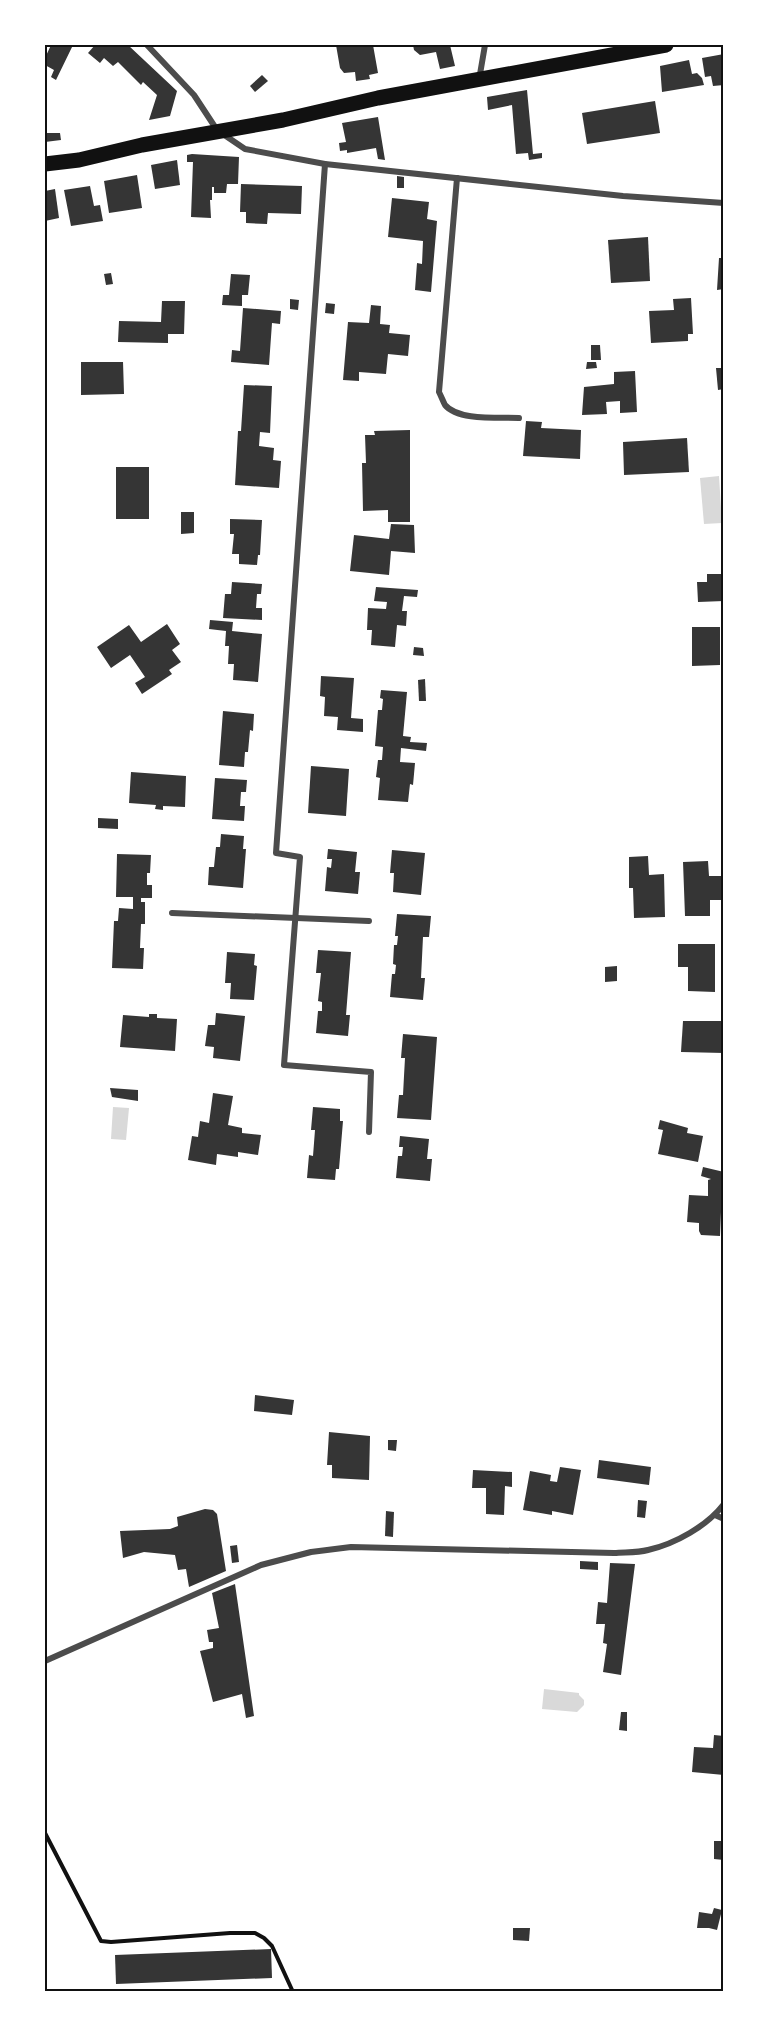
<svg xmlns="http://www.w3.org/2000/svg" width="769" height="2037" viewBox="0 0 769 2037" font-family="Karla,sans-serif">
	<rect width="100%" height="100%" fill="#fff"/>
	<!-- water -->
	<g fill="#d9d9d9">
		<polygon points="719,476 722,523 704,524 700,478"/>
		<polygon points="113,1107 129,1108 126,1140 111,1139"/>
		<polygon points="544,1689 579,1693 579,1695 584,1700 584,1705 577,1712 542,1709"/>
	</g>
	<!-- building -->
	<g fill="#353535">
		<polygon points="51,45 73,45 56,80 51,77 54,70 45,65 45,58"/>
		<polygon points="95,45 128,45 177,91 170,116 149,120 157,95 143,82 141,85 118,62 113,66 104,58 100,63 88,53"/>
		<polygon points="336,45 373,45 378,73 369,75 370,79 356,81 355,72 344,73 340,68"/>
		<polygon points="413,45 450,45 455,66 440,69 436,52 420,55 414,50"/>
		<polygon points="724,54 724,85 713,86 711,76 705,77 702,58"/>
		<polygon points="689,60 692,74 697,73 702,78 704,85 662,92 660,66"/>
		<polygon points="262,75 268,81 255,92 250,86"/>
		<polygon points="527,90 533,154 542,153 542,158 529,160 528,153 516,154 512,105 488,110 487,97"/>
		<polygon points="655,101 660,133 587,144 582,113"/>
		<polygon points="378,117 385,160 378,159 376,148 347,153 347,150 340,151 339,143 346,142 342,123"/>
		<polygon points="45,133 60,133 61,140 45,142"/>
		<polygon points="192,154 239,157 238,184 227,184 226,193 214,193 214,187 212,187 212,200 210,200 211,218 191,217 193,162 187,162 187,155"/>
		<polygon points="177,160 180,185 155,189 151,165"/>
		<polygon points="137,175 142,208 109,213 104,181"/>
		<polygon points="397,176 404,177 404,188 397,188"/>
		<polygon points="241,184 302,186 301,214 268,213 267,224 246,223 246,212 240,212"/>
		<polygon points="90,186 94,206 100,205 103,221 71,226 64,190"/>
		<polygon points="55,189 59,218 45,221 45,191"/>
		<polygon points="392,198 429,202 427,219 437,221 431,292 415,290 417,263 422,264 423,241 388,237"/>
		<polygon points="648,237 650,281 611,283 608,240"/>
		<polygon points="719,258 724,258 724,289 717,290"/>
		<polygon points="111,273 113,284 106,285 104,274"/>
		<polygon points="231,274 250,275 248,295 242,295 242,306 222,305 223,295 229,295"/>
		<polygon points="691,298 693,334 688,334 688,341 651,343 649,311 674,310 673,299"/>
		<polygon points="290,299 299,300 298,310 290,309"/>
		<polygon points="162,301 185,301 184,334 168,334 168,343 118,342 119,321 161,322"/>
		<polygon points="326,303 335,304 334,314 325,313"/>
		<polygon points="371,305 381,306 380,324 390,325 389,333 410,335 408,356 388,354 386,374 359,372 359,381 343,380 348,322 369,323"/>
		<polygon points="243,308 281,311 280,324 272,323 269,365 231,362 232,350 240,351"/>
		<polygon points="591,345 600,345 601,360 591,360"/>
		<polygon points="81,362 123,362 124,394 81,395"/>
		<polygon points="587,362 596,362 597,368 586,369"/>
		<polygon points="716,368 724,368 724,389 718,390"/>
		<polygon points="635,371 637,412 620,413 620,401 606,402 607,414 582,415 584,387 614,384 614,372"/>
		<polygon points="244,385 272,386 270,433 260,432 259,446 274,448 273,460 281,461 279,488 235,485 238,431 241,431"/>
		<polygon points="526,421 542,422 541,428 581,430 580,459 523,456"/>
		<polygon points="410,430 410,522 388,522 388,510 363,511 362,463 366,463 365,435 375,435 374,431"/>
		<polygon points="687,438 689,472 624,475 623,442"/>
		<rect x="116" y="467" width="33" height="52"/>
		<polygon points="181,512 194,512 194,533 181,534"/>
		<polygon points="230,519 262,520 260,555 258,555 257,565 239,564 239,554 232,554 234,534 230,534"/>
		<polygon points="391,524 414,525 415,553 391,551 389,575 350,571 354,535 389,539"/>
		<polygon points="707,574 724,574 724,601 698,602 697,582 707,582"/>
		<polygon points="232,582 262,584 261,594 257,594 256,608 262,608 262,620 223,618 225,594 231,594"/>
		<polygon points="376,587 418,590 417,597 404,596 402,611 407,611 406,626 397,625 395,647 371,645 372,630 367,630 368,608 386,609 387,602 374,601"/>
		<polygon points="210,620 233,622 232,631 262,634 258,682 233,680 234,664 228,664 229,646 225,646 226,631 209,629"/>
		<polygon points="167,624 180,644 172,650 181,662 169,670 172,674 142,694 135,683 145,677 130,655 111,668 97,647 129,625 141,642"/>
		<polygon points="692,627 720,627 720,665 692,666"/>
		<polygon points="414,647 423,648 424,656 413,655"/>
		<polygon points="321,676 354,678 351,718 363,719 363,732 337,730 338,717 324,716 325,697 320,696"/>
		<polygon points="425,679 426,701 419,701 418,680"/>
		<polygon points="381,690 407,692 403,736 411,737 410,742 427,743 426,751 401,748 400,762 415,763 413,785 410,784 408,802 378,800 380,778 376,777 378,760 382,760 383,747 375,746 378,710 382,710 383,699 380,698"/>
		<polygon points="223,711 254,714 253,731 250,730 248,752 245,752 244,767 219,765"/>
		<polygon points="311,766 349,769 346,816 308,813"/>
		<polygon points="131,772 186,776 185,807 163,806 163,810 155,809 156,805 129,803"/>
		<polygon points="215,778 247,780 246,792 241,792 240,806 245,806 244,821 212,819"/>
		<polygon points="98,818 118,819 118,829 98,828"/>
		<polygon points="221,834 244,836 243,849 246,849 243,888 208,885 209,867 214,867 216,847 220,847"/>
		<polygon points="328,849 357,852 355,872 360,872 358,894 325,891 327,867 331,868 332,859 327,859"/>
		<polygon points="392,850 425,853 421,895 393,892 394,873 390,873"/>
		<polygon points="117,854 151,855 150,873 147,873 147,885 152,885 152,898 141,898 141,902 145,902 145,924 141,924 140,948 144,948 143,969 112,968 114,921 118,921 119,908 133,909 133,897 116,897"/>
		<polygon points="648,856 649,875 664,874 665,917 634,918 633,888 629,888 629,857"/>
		<polygon points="708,861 709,876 721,876 722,900 710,900 710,916 685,916 683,862"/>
		<polygon points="397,914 431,916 429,937 423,937 421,978 425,978 423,1000 390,997 392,974 395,974 396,965 393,964 394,945 397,945 398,936 395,936"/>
		<polygon points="678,944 715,944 715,992 688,991 688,967 678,967"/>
		<polygon points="318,950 351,952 346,1015 350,1015 348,1036 316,1033 318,1011 322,1011 322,1002 318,1001 321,973 316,973"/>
		<polygon points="227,952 255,954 254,965 257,966 254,1000 230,999 231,983 225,983"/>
		<polygon points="617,966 617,981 605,982 605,967"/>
		<polygon points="216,1013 245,1016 240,1061 213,1058 214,1047 205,1046 208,1025 215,1025"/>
		<polygon points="149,1014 157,1014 157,1018 177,1019 175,1051 120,1047 123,1015 149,1017"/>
		<polygon points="683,1021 724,1021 724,1053 681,1052"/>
		<polygon points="403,1034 437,1037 431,1120 397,1118 399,1095 403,1095 404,1076 405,1058 401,1058"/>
		<polygon points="110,1088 138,1090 138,1101 112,1097"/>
		<polygon points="213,1093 233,1096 228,1125 242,1128 242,1133 261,1135 258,1155 238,1152 238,1157 217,1154 216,1165 188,1160 192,1136 198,1137 200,1121 209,1123"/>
		<polygon points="313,1107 340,1109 340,1121 343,1121 339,1169 336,1169 335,1180 307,1178 309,1155 313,1156 315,1130 311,1130"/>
		<polygon points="660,1120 688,1128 687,1133 703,1136 698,1162 658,1154 663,1130 658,1129"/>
		<polygon points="400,1136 429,1139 427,1159 432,1159 430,1181 396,1178 398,1156 402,1156 403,1147 399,1147"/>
		<polygon points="703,1167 724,1172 724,1212 721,1212 720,1236 701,1235 699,1231 699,1223 687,1222 689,1195 708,1196 708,1180 711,1179 701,1176"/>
		<polygon points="255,1395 294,1400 292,1415 254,1411"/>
		<polygon points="329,1432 370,1436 369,1480 332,1478 332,1465 327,1465"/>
		<polygon points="388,1440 397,1440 396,1451 388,1450"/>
		<polygon points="599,1460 651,1467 649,1485 597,1478"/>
		<polygon points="560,1467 581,1470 573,1515 552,1511 552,1515 523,1510 530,1471 551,1475 550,1481 557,1482"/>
		<polygon points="473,1470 512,1472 512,1487 505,1486 504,1515 486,1514 486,1488 472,1488"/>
		<polygon points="638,1500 647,1501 645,1518 637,1517"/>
		<polygon points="205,1509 213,1510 217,1514 226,1571 189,1587 186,1569 178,1570 175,1555 144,1552 123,1558 120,1531 170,1529 178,1526 177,1517"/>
		<polygon points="386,1511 394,1512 393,1537 385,1536"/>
		<polygon points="237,1545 239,1562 232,1563 230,1546"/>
		<polygon points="580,1561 598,1562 598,1570 580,1569"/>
		<polygon points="610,1563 635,1564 621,1675 603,1672 607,1644 603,1643 605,1624 596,1624 598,1602 607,1603"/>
		<polygon points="235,1584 254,1716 246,1718 242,1694 213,1702 200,1651 213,1648 213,1642 209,1642 207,1630 219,1628 212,1593"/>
		<polygon points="621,1712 627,1712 627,1731 619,1730"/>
		<polygon points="714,1735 724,1736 724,1775 692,1772 694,1747 713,1748"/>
		<polygon points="714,1841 724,1841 724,1860 714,1859"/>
		<polygon points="714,1908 722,1910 717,1930 709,1928 697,1928 699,1912 712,1914"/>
		<polygon points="513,1928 530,1928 529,1941 513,1940"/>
		<polygon points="271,1949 272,1978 116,1984 115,1955"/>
		<polygon points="287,1989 287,1992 243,1992 243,1990"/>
	</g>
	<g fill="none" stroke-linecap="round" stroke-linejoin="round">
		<!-- path -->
		<polyline stroke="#111" stroke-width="4" points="45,1833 101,1941 111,1942 230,1933 255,1933 264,1938 272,1946 293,1992"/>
		<!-- minor -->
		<g stroke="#4c4c4c" stroke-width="6">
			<polyline points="147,45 194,95 217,130 245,149 325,164 623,196 724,203"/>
			<polyline points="479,80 485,45"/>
			<polyline points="325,164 276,853 300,857 284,1065 371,1072 369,1132"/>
			<path d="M457,178L439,392C441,396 443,401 445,405C458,421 499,417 519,418"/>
			<polyline points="172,913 369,921"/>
			<polyline points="715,1515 724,1519"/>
			<path d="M45,1661L261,1565L311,1552L351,1547L614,1553C625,1552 637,1553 648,1550C675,1544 707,1526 724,1504"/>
		</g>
		<!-- primary -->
		<polyline stroke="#111" stroke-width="15" points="45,164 79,160 142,145 283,120 378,98 666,45"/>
	</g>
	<!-- border -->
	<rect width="769" height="2037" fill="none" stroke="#ffffff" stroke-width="93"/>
	<rect x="46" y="46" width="676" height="1944" fill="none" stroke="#111" stroke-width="2"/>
</svg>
